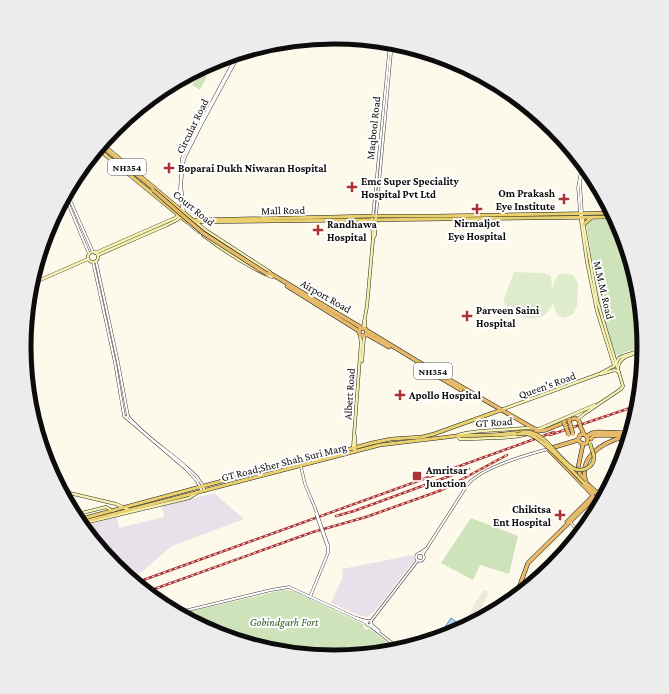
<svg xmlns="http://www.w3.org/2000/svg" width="669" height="694" viewBox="0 0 669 694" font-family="'Crimson Pro',serif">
	<rect width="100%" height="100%" fill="#fdfaec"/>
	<!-- industrial -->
	<g fill="#e9e1ea">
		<polygon points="214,493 244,519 172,546 144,570 129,578 115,566 82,526 117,517 119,528 164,517 162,506"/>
		<polygon points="412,555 415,560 374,612 367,617 358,615 331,603 343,576 342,569"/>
	</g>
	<!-- green -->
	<g fill="#cee3ba">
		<polygon points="201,73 207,76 200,90 192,85"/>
		<polygon points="617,219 621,228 639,287 645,347 625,352 619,356 615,354 598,299 586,224 591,220"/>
		<polygon points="471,518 518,536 509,574 480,565 473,580 441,563"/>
		<polygon points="283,590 293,591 365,625 363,627 367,630 369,628 398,651 334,657 274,651 215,634 179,614"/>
	</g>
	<!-- pitch -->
	<path fill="#dfeccb" d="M514,272L545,273L551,276L552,287L553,288L554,282L558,275L565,273L573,275L578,283L577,306L573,314L565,318L557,315L553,304C551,307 550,310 548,312C539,322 520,319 511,311C508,309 506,304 503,301Z"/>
	<!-- plaza -->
	<polygon fill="#ece8dd" points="484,590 489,592 481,609 491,614 481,619 474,614 471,616 469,615 476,601"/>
	<!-- water -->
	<polygon fill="#b6d7ef" stroke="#4589be" points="451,618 464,628 453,634 437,639"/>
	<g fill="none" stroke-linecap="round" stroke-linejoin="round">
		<!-- tertiary casing -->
		<g stroke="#3f3f3f" stroke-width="3">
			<g id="tertiary">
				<polyline points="67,193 93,252"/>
				<polyline points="65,196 89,254"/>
				<polyline points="182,210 180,189 182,158 238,53"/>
				<polyline points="184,212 181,184 184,159 200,127 240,53"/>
				<polyline points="580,213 578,187 583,162"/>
				<polyline points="582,213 580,182 584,164"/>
				<polyline points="373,216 390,42"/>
				<polyline points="376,216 392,42"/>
				<polyline points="96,261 118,362 128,416 126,418"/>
				<polyline points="93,262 115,363 124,416 186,469 197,481 202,491"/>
				<path d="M128,416C143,435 166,449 184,465C193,473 201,479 205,491"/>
				<polyline points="301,467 305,484 315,508"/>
				<polyline points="597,499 600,501"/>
				<polyline points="570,521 580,535"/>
				<polyline points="420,553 427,548"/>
				<circle cx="420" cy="557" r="4"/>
				<path d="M423,554L468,484C483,467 526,455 548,449"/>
				<polyline points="310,597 328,553 328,545"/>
				<polyline points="176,613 271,590 289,587 367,623"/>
				<polyline points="356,618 367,621"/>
				<circle cx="369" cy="623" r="2.5"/>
				<polyline points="371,621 418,560"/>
				<polyline points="371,624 379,631"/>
				<polyline points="369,625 401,650"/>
			</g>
		</g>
		<!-- secondary casing -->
		<g stroke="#2e2e2e" stroke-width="3.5">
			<g id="secondary">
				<polyline points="580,213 587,262 597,311 614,365"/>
				<polyline points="372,219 373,238"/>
				<polyline points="187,222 199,232"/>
				<polyline points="197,223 207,231 270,272"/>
				<path d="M203,235C224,251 248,267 272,277"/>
				<circle cx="93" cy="257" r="5"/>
				<polyline points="95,253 175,218 179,214"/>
				<polyline points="98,255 167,225 177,220 181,216"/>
				<polyline points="31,284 88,259"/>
				<polyline points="365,321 365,329"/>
				<polyline points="363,328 367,306 373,239 375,235 376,216"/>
				<polyline points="362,361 364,336"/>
				<path d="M618,367C620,355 634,354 644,351"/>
				<polyline points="601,374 615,370 619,372"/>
				<polyline points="501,410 599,374 614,366 619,358 623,356 645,349"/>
				<polyline points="578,419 584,414 621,389 623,386 597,300 582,216"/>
				<polyline points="458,435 466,433 481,431 528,428 539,429 595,405"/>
				<path d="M457,436L460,439C485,438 514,440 538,431"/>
				<polyline points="353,449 361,343 360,335"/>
				<polyline points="355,449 355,436"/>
				<polyline points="61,491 116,504 129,510"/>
				<polyline points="597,492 608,491"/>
				<polyline points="599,496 606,494"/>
				<polyline points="74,515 106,507 113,511"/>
				<polyline points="80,524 189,498 197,493"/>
			</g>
		</g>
		<!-- primary casing -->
		<g stroke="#1d1d1d" stroke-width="4">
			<g id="primary">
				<polyline points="102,144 194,221"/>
				<polyline points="98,149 187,222 615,217"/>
				<polyline points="194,220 373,216 436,216 613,213"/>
				<polyline points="584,224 591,218"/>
				<polyline points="496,435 522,432"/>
				<polyline points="584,483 593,493"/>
				<polyline points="77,520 233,478 298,463 372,443 391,439 422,437 434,434 501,410"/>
				<polyline points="79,523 380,445 456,436 516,434"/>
			</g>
		</g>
		<!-- trunk casing -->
		<g stroke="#1d1d1d" stroke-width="4.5">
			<g id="trunk">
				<polyline points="100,145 154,189"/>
				<polyline points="268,272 362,328"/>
				<polyline points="287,286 359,331"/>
				<circle cx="363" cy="332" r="4"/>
				<polyline points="366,330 417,361 538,431 546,430 575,418 577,419 579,421"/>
				<polyline points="366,334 389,347"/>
				<polyline points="434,374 461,390"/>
				<polyline points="581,428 584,434 588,438 587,443 582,444 578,440 580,435 584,434"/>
				<polyline points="587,436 592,433 598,432 631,433"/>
				<polyline points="591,439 593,436 599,435 630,436"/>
				<polyline points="578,440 548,449 592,494"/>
				<path d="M583,444L578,468C580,479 589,485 596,492"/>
				<path d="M586,482C578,457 602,443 623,437"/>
				<circle cx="596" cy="495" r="3.5"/>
				<polyline points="567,522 592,497"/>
				<polyline points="515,598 528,563 594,498"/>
			</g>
		</g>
		<!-- tertiary -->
		<use href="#tertiary" stroke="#fff" stroke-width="2"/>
		<!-- secondary -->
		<use href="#secondary" stroke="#f6f1ae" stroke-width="2.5"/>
		<!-- primary -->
		<use href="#primary" stroke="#ead170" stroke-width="3"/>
		<!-- trunk -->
		<use href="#trunk" stroke="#e7ba6a" stroke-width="3.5"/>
		<!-- rail casing -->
		<g stroke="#ac3334" stroke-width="2.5">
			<g id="rail">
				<polyline points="550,435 639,405"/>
				<polyline points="336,516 354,511 469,469"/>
				<polyline points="135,583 554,432"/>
				<polyline points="146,592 313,532 366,517 442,490 507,455"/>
			</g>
		</g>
		<!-- rail -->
		<use href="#rail" stroke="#fff" stroke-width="1" stroke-dasharray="3" stroke-linecap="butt"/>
		<!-- tertiary-bridge casing -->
		<g stroke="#3f3f3f" stroke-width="3" stroke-linecap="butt">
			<g id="tertiary-bridge">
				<polyline points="315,508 328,545"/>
				<polyline points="316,514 327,545"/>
			</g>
		</g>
		<!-- primary-bridge casing -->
		<g stroke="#1d1d1d" stroke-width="4" stroke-linecap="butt">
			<g id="primary-bridge">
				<path d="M522,432C545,429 556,458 573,468C581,473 593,468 594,458C594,453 591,448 590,443"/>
				<path d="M516,434C520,434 524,433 528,434C542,437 573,472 584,483"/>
			</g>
		</g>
		<!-- trunk-bridge casing -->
		<g stroke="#1d1d1d" stroke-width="4.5" stroke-linecap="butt">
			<g id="trunk-bridge">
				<polyline points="153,190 203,233 267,274"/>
				<polyline points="569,420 573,434"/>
				<polyline points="579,421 581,428"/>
				<polyline points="564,422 569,435"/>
			</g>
		</g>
		<!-- tertiary-bridge -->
		<use href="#tertiary-bridge" stroke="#fff" stroke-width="2"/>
		<!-- primary-bridge -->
		<use href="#primary-bridge" stroke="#ead170" stroke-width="3"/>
		<!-- trunk-bridge -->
		<use href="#trunk-bridge" stroke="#e7ba6a" stroke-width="3.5"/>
	</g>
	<!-- markers -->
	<g fill="#ac3334" stroke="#fff" stroke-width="1.5">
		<path d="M167 162h4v4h4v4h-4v4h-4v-4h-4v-4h4z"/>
		<path d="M350 181h4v4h4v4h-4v4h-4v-4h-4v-4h4z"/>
		<path d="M562 193h4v4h4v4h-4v4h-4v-4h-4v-4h4z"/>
		<path d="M475 203h4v4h4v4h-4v4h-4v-4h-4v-4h4z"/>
		<path d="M316 224h4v4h4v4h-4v4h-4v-4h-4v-4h4z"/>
		<path d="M465 310h4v4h4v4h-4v4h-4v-4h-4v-4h4z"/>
		<path d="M398 389h4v4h4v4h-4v4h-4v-4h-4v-4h4z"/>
		<rect x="412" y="471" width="10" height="10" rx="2"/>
		<path d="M558 509h4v4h4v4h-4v4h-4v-4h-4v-4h4z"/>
	</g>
	<g text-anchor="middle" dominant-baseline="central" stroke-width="4" stroke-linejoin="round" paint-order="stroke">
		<!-- shield labels -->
		<g fill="#fff" stroke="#555" stroke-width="1">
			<rect x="108" y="159" width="38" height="16" rx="3"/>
			<rect x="414" y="363" width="38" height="16" rx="3"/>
		</g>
		<g font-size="10" font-weight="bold" fill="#0c0c0c">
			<text x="127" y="167">NH354</text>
			<text x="433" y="371">NH354</text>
		</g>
		<!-- street labels -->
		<g font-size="11" fill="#0c0c0c" stroke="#fff">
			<text transform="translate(192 126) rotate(-64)">Circular Road</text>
			<text transform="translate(373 128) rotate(-84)">Maqbool Road</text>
			<text transform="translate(194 208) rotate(39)">Court Road</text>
			<text transform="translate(283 210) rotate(-1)">Mall Road</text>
			<text transform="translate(604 290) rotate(77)">M.M.M. Road</text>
			<text transform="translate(326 296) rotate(30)">Airport Road</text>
			<text transform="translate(547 385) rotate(-20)">Queen's Road</text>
			<text transform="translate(349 394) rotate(-86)">Albert Road</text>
			<text transform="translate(494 422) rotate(-4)">GT Road</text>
			<text transform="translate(284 462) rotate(-14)">GT Road;Sher Shah Suri Marg</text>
		</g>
		<!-- poi labels -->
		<g font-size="11" font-weight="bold" fill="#0c0c0c" stroke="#fff" text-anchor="start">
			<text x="178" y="168">Boparai Dukh Niwaran Hospital</text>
			<text x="361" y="181">Emc Super Speciality<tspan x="361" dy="13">Hospital Pvt Ltd</tspan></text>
			<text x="555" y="193" text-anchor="end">Om Prakash<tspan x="555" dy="13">Eye Institute</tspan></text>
			<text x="477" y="223" text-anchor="middle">Nirmaljot<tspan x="477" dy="13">Eye Hospital</tspan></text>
			<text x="327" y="224">Randhawa<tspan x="327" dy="13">Hospital</tspan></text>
			<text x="476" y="310">Parveen Saini<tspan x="476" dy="13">Hospital</tspan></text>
			<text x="409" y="395">Apollo Hospital</text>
			<text x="426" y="470">Amritsar<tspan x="426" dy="13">Junction</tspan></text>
			<text x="551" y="509" text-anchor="end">Chikitsa<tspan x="551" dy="13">Ent Hospital</tspan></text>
		</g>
		<!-- park labels -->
		<g font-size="11" font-style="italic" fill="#2d5c23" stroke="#fff">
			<text x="284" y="622">Gobindgarh Fort</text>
		</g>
	</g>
	<!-- crop -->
	<path d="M0 0H669V694H0ZM31 347a303 303 0 1 1 606 0a303 303 0 1 1-606 0Z" fill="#ececec" fill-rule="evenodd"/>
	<path fill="none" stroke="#0c0c0c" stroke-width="5" d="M31 347a303 303 0 1 1 606 0a303 303 0 1 1-606 0Z"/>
</svg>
